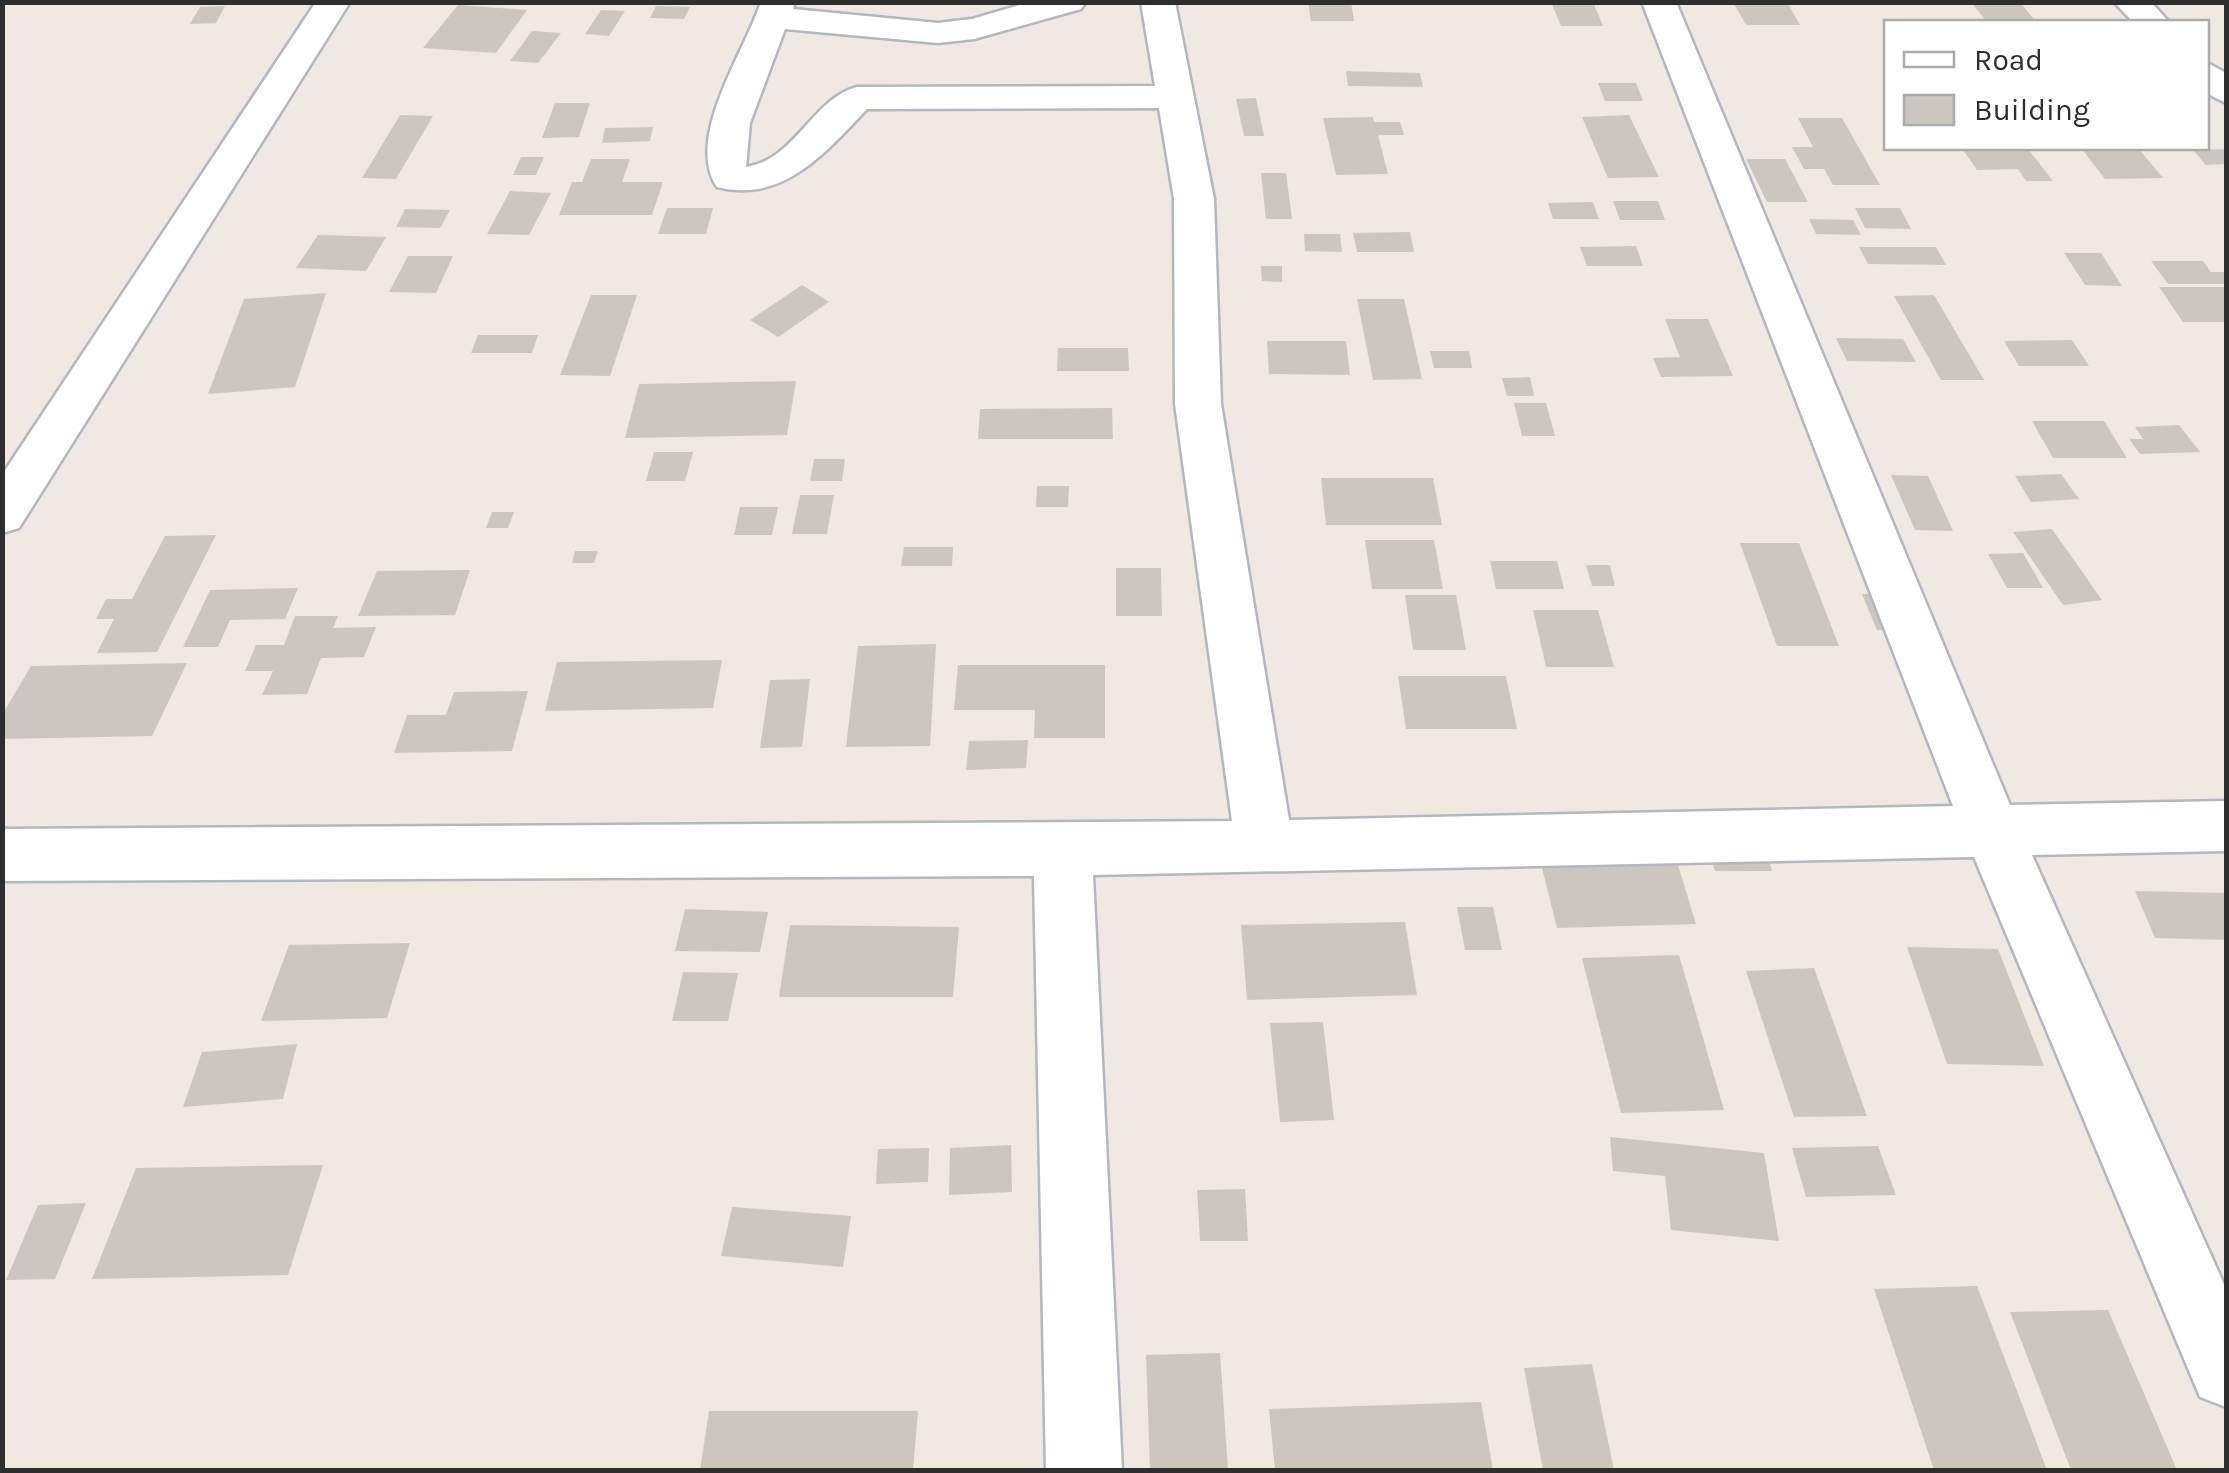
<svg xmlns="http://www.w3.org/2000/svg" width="2229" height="1473" viewBox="0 0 2229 1473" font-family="Karla,sans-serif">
	<rect width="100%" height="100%" fill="#efe9e1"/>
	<!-- building -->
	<g fill="#cbc7bf">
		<polygon points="1308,2 1351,2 1354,21 1311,21"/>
		<polygon points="1551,2 1593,2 1603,26 1561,26"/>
		<polygon points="1733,2 1787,2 1800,25 1746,25"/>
		<polygon points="1971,2 2020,2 2036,22 1987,22"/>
		<polygon points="458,5 527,10 496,53 423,48"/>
		<polygon points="225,6 216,23 190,24 200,7"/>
		<polygon points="656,6 690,7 684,19 650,18"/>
		<polygon points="601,10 625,11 609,36 585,34"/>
		<polygon points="532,31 561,33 538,63 510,61"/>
		<polygon points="1346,71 1420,73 1423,87 1348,86"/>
		<polygon points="1598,83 1636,83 1643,101 1605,101"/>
		<polygon points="1256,98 1264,136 1244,136 1236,99"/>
		<polygon points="555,103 590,103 579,137 542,138"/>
		<polygon points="400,115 433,116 396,179 362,178"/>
		<polygon points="1629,115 1659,177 1608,178 1582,117"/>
		<polygon points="1373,117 1374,122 1400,122 1404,135 1378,135 1388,174 1336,175 1323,118"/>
		<polygon points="1798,118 1842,118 1880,185 1833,185 1824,169 1804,169 1792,147 1813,147"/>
		<polygon points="653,127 650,141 602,143 605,128"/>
		<polygon points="2081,148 2138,148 2163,178 2105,179"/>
		<polygon points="2028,149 2053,181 2026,181 2018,169 1977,170 1963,150"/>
		<polygon points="2226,149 2226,164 2206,165 2193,150"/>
		<polygon points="521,157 544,157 536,175 513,175"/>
		<polygon points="591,159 630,159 622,182 663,182 652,215 559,215 572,182 582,182"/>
		<polygon points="1746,159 1785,159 1808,202 1767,202"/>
		<polygon points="1261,173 1286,173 1292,219 1266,219"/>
		<polygon points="510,191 551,193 529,235 487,234"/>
		<polygon points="1613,201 1658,201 1665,220 1620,220"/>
		<polygon points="1593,202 1599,219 1553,219 1548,203"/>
		<polygon points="667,208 713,208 706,234 658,234"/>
		<polygon points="1855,208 1900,208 1911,229 1865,228"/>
		<polygon points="405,209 450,210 440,228 396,227"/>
		<polygon points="1809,219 1853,220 1861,235 1816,234"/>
		<polygon points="1410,232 1414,252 1357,252 1353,233"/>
		<polygon points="1304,234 1340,234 1342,252 1305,251"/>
		<polygon points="318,235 386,237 366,271 296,268"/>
		<polygon points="1636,246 1643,266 1587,266 1580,247"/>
		<polygon points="1859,247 1936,247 1946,265 1868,264"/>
		<polygon points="2064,253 2101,253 2122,286 2085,285"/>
		<polygon points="408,256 453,256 436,293 389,292"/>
		<polygon points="2151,261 2203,261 2211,272 2226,272 2226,284 2168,284"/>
		<polygon points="1261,266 1282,266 1282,282 1262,281"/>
		<polygon points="802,285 829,302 778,337 750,320"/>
		<polygon points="2159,287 2226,287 2226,322 2183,322"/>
		<polygon points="326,293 295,387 208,394 244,299"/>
		<polygon points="591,295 637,295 610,376 560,375"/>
		<polygon points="1934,295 1984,380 1941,380 1894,296"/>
		<polygon points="1357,299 1404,299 1422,379 1373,380"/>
		<polygon points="1665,319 1708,319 1733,376 1661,377 1653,358 1680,357"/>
		<polygon points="478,335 538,335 532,353 471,353"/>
		<polygon points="1836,338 1903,339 1916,362 1847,361"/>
		<polygon points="2072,340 2089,366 2019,366 2004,341"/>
		<polygon points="1267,341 1346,341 1350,375 1269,374"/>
		<polygon points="1058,348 1128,348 1129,371 1057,371"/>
		<polygon points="1430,351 1469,351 1472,368 1434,368"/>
		<polygon points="1530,377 1534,396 1507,396 1502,378"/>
		<polygon points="796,381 787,435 625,438 639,384"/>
		<polygon points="1514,403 1546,403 1555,436 1522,436"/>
		<polygon points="1112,408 1113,439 978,439 980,409"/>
		<polygon points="2032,421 2104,421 2127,458 2053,458"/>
		<polygon points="2179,425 2200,452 2140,454 2129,439 2143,439 2135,427"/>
		<polygon points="654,452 693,452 685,481 646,481"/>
		<polygon points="814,459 845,459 842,481 810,481"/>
		<polygon points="2061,474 2079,499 2031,502 2015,476"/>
		<polygon points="1891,475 1928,476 1953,531 1915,530"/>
		<polygon points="1321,478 1433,478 1442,525 1326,525"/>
		<polygon points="1037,486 1069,486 1068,507 1036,507"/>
		<polygon points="800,495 834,495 827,534 792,534"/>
		<polygon points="740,507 778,507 772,535 734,535"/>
		<polygon points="492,512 514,512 508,528 486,528"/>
		<polygon points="2052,529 2102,600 2063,605 2013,532"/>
		<polygon points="216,535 157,652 97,653 114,619 96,619 106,599 132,599 165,536"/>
		<polygon points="1365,540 1434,540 1443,589 1372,589"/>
		<polygon points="1740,543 1799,543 1839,646 1777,646"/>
		<polygon points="904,547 953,547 952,566 901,566"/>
		<polygon points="575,551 598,551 594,563 572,563"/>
		<polygon points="2023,553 2043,588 2007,588 1988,554"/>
		<polygon points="1490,561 1557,561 1564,589 1496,589"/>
		<polygon points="1586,565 1610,565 1615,586 1592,586"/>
		<polygon points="1116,568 1161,568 1162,616 1116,616"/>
		<polygon points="470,570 455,615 358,616 377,571"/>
		<polygon points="298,588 285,619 230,620 218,647 183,647 210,590"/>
		<polygon points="1862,594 1886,594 1903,630 1877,630"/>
		<polygon points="1405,595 1456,595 1466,650 1413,650"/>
		<polygon points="1533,610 1598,610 1614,667 1546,667"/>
		<polygon points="295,616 338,616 333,628 376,627 364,657 321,658 307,694 262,695 273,671 245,671 256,645 284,645"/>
		<polygon points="936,644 930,746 846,747 858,646"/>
		<polygon points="722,660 713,708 545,711 557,662"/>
		<polygon points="187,663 152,736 2,739 2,715 31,666"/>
		<polygon points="958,665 1105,665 1105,738 1034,738 1035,710 954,710"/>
		<polygon points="1398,676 1506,676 1517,729 1406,729"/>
		<polygon points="810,679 802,747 760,748 770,680"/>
		<polygon points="528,691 512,751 394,753 407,715 446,715 454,692"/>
		<polygon points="1028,740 1026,768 966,770 969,741"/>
		<polygon points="1709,851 1766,851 1772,871 1715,871"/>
		<polygon points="1674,852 1696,924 1557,928 1539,856"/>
		<polygon points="2135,891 2226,893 2226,940 2155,938"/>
		<polygon points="1457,907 1493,907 1502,950 1465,950"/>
		<polygon points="685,909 768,912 760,952 675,951"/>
		<polygon points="1405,922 1417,995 1247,1000 1241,925"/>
		<polygon points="790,925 959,927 953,997 779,997"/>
		<polygon points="410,943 387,1018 261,1021 289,945"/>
		<polygon points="1907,947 1998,949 2044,1066 1947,1064"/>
		<polygon points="1679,955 1724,1110 1621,1113 1582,958"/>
		<polygon points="1814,968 1867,1116 1794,1117 1746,971"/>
		<polygon points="683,972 738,973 728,1021 672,1021"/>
		<polygon points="1323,1022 1334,1120 1280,1122 1270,1023"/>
		<polygon points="297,1044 283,1099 183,1107 202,1052"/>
		<polygon points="1610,1137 1764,1153 1779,1241 1671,1230 1665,1176 1613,1171"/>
		<polygon points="1011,1145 1012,1192 949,1195 950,1148"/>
		<polygon points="1878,1146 1896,1195 1806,1197 1792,1148"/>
		<polygon points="929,1148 928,1182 876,1184 878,1149"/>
		<polygon points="323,1165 288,1275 92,1279 136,1168"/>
		<polygon points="1245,1189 1248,1241 1200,1241 1197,1190"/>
		<polygon points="86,1203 55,1279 6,1280 38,1205"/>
		<polygon points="732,1207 851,1216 843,1267 721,1256"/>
		<polygon points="1977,1286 2047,1470 1934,1470 1874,1289"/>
		<polygon points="2108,1310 2177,1470 2071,1470 2010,1312"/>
		<polygon points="1220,1353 1228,1470 1150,1470 1146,1355"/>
		<polygon points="1592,1364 1614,1470 1543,1470 1524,1368"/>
		<polygon points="1481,1402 1493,1470 1275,1470 1269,1409"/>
		<polygon points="709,1411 918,1411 913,1470 700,1470"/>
	</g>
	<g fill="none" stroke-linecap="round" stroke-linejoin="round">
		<!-- street casing -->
		<g stroke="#b4b7c1" stroke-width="5">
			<g id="street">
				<polygon points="316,2 350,2 19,528 2,533 2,475"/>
				<path d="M761,2H795L793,9L938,23L972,19L1030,2H1086L1081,9L974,39L938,43L785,29L750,123L746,167C795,160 813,98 857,87L1155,86L1141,2H1175L1214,199L1221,404L1289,820L1953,806L1642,2H1676L2010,805L2226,801V851L2032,855L2226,1289V1407L2200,1397L1974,857L1093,875L1122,1470H1046L1034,876L2,881V829L1232,821L1175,404L1174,199L1159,108L867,109C826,152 783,204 717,187C684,139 745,51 761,2Z"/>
				<polygon points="2114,2 2151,2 2169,22 2133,22"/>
				<polygon points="2206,62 2226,73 2226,103 2206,93"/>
			</g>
		</g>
		<!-- street -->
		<use href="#street" fill="#fff" fill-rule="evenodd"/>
	</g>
	<!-- border -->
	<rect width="2229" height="1473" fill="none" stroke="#2e2e2e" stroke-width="10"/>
	<!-- legend -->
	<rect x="1884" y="20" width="325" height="130" fill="#ffffff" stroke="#ababab" stroke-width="2.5"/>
	<rect x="1904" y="52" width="50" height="15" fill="#ffffff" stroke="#ababab" stroke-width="2.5"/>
	<text x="1974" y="70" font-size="30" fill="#2e2e2e">Road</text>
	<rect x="1904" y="95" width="50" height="30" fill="#cbc7bf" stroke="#ababab" stroke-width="2.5"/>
	<text x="1974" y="120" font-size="30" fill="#2e2e2e">Building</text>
</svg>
